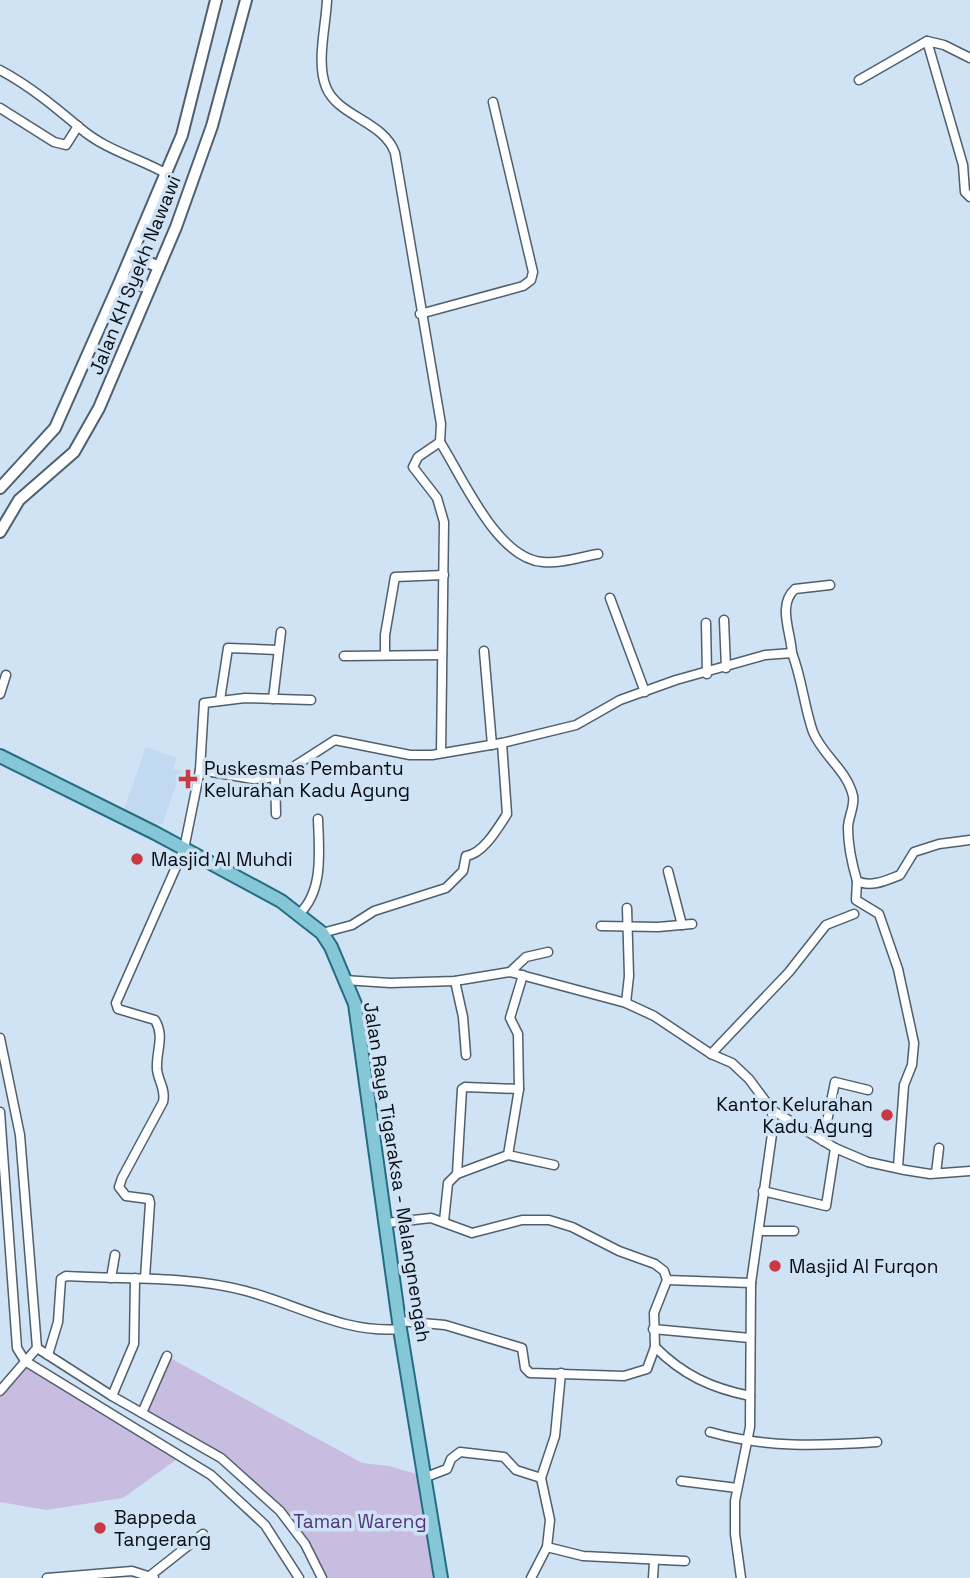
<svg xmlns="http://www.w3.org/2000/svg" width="970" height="1578" viewBox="0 0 970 1578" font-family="'Space Grotesk',sans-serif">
	<rect width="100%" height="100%" fill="#d0e3f4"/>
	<!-- built -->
	<polygon fill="#c1daf1" points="146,747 177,758 173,769 181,771 162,825 123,812"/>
	<!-- green -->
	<g fill="#c8bce1">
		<polygon points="170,1358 362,1463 389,1466 426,1477 441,1578 322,1578 280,1511 221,1458 145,1415"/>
		<polygon points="25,1361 180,1457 123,1498 46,1510 0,1502 0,1391"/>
	</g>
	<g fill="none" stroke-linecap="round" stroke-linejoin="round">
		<!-- street casing -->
		<g stroke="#4f5f6e" stroke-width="11">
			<g id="street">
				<path d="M327,0C326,26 316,62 326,87C338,117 384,121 395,153L441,424L440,442L418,457L413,467L437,498L444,522L441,753"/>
				<polyline points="927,41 963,165 965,192 970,197"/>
				<path d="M0,70C30,86 55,107 80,128C105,150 139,158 167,174"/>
				<polyline points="859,80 927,41 944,45 970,58"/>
				<polyline points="0,108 54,142 66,145 78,126"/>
				<polyline points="420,314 523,286 531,280 533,272 493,102"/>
				<path d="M440,442C463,478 497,559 543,562C561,564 580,557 598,554"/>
				<polyline points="610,598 645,692"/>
				<polyline points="724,620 726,668"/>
				<polyline points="706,623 707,674"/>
				<polyline points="484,651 492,745"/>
				<path d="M792,653C802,679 804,706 813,732C823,756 847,770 853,796C855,807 848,817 848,828C848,847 852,864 857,881C871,888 887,880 900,875L914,852L939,844L970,840"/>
				<polyline points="385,655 385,635 395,577 444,575"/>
				<polyline points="344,656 442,655"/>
				<polyline points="0,694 6,675"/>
				<polyline points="273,699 281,632"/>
				<polyline points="220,700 228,648 278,650"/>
				<path d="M200,770L253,779L268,778L290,769L335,740L410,755H432L502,743L576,725L620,700L676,680L765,655L792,653C791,632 777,605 795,589L830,585"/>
				<polyline points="275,776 276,814"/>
				<polyline points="668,871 682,925"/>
				<polyline points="857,881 856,900 879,914 898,969 914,1043 912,1065 904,1085 898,1167"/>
				<path d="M299,914C324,891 319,850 318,819"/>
				<polyline points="601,926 658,927 692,924"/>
				<path d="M322,933L352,925L374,911L446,888L463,871L466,856C483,854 498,828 507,814L502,743"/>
				<polyline points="510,972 526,957 548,952"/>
				<polyline points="344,980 390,983 455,981 510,972 626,1003 654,1016 711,1054 732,1063 749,1079 772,1110 835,1148 868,1162 905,1170 930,1174 970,1171"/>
				<polyline points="455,981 463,1017 466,1055"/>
				<polyline points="626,1003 629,976 627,908"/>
				<polyline points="0,1038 20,1135 37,1348"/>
				<polyline points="711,1054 789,972 826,925 854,914"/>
				<polyline points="0,1112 17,1348 25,1361 211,1475 265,1525 299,1578"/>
				<polyline points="823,1141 835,1082 868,1090"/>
				<polyline points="508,1155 519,1089 518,1034 510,1018 523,975"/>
				<polyline points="936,1173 939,1148"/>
				<polyline points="457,1174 508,1155 554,1165"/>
				<polyline points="763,1191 826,1206 835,1148"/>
				<polyline points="444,1221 448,1183 457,1174 462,1089 465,1087 519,1089"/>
				<polyline points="387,1223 431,1218 472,1233 522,1220 549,1220 572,1227 619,1251 655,1264 664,1271 667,1280 751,1283"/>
				<polyline points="759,1231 794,1231"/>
				<polyline points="111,1278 115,1255"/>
				<path d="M145,1278L150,1203L149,1199L126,1196L119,1187L122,1178L163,1102C166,1089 158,1081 157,1069C156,1050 165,1037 155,1020L118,1009L116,1003L184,849L200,770L204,703L245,698L311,700"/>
				<polyline points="399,1321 445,1325 522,1348 525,1368 530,1373 624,1376 647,1369 655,1347 654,1313 667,1280"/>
				<polyline points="653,1329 750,1338"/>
				<path d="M655,1347C683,1375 711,1388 750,1396"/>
				<polyline points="37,1348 112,1396 221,1458 280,1511 305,1544 322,1578"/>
				<path d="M48,1355L58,1322L61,1279L66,1276C127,1280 186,1275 246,1291C299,1305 345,1334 400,1329"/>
				<polyline points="0,1391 37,1348"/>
				<polyline points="112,1396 134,1344 135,1278"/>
				<polyline points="142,1413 167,1356"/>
				<path d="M710,1432C766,1448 819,1446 877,1442"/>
				<polyline points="426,1477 447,1469 451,1459 460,1452 504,1457 516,1470 541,1478 555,1436 561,1373"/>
				<polyline points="541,1478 550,1520 547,1547"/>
				<polyline points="681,1481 737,1488"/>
				<polyline points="151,1575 203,1534"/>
				<polyline points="47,1578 132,1571 154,1578"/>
				<polyline points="531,1578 547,1547 583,1556 685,1561"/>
				<polyline points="653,1578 654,1562"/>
				<polyline points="741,1578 735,1534 735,1501 750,1427 751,1283 773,1127 772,1110"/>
			</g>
		</g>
		<!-- secondary casing -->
		<g stroke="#4f5f6e" stroke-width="14">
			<g id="secondary">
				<polyline points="132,255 159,267"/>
				<polyline points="121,279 150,288"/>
				<polyline points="0,488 55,428 121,279 182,135 216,0"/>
				<polyline points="0,532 19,500 74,452 99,408 176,227 212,126 246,0"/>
			</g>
		</g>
		<!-- primary casing -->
		<g stroke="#246d81" stroke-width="16">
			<polyline id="primary" points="0,756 155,833 281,901 322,933 331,947 355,1004 400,1329 441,1578"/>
		</g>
		<!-- street -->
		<use href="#street" stroke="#fff" stroke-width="8"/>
		<!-- secondary -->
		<use href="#secondary" stroke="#fff" stroke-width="10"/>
		<!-- primary -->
		<use href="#primary" stroke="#85c7d7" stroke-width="12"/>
	</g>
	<!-- markers -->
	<g fill="#c93945" stroke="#d0e3f4" stroke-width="2.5">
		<path d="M184.5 768.5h7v7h7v7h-7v7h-7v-7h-7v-7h7z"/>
		<circle cx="137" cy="859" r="7"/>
		<circle cx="887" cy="1115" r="7"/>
		<circle cx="775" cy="1266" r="7"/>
		<circle cx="100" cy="1528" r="7"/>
	</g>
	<g text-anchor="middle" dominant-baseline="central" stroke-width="7" stroke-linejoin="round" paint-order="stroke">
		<!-- street labels -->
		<g font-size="19" fill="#070d12" stroke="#d0e3f4">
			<text transform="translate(135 275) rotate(-68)">Jalan KH Syekh Nawawi</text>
			<text transform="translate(397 1172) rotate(81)">Jalan Raya Tigaraksa - Malangnengah</text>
		</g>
		<!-- poi labels -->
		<g font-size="19" fill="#070d12" stroke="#d0e3f4" text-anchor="start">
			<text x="204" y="768">Puskesmas Pembantu<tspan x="204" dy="22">Kelurahan Kadu Agung</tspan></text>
			<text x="151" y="859">Masjid Al Muhdi</text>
			<text x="873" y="1104" text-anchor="end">Kantor Kelurahan<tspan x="873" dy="22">Kadu Agung</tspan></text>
			<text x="789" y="1266">Masjid Al Furqon</text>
			<text x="114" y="1517">Bappeda<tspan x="114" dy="22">Tangerang</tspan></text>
		</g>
		<!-- park labels -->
		<g font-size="19" fill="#51347b" stroke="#d0e3f4">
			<text x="360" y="1521">Taman Wareng</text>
		</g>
	</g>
</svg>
